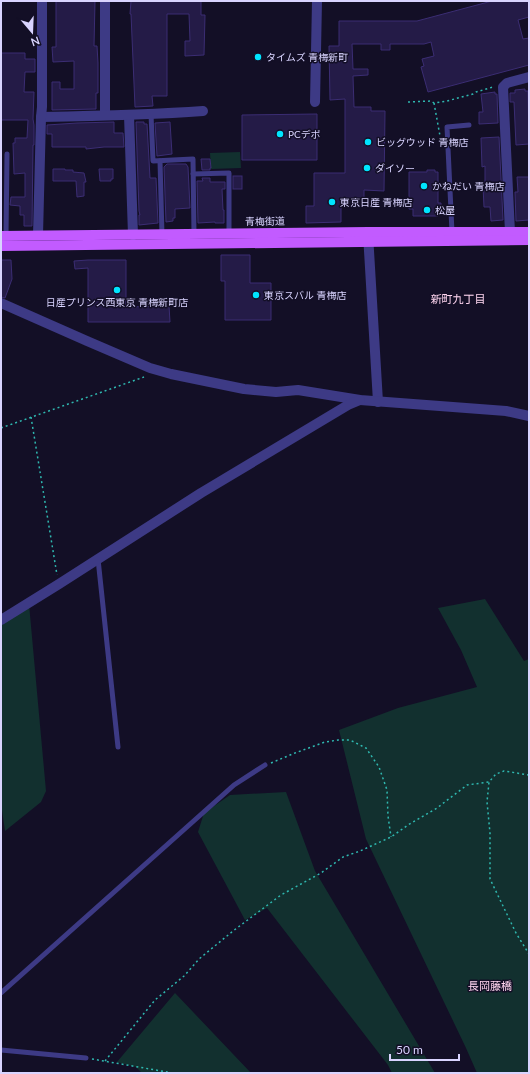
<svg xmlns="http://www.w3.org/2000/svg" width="530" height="1074" viewBox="0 0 530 1074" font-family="Lato,'Noto Sans JP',sans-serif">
	<rect width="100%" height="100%" fill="#130f26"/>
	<!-- green -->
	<g fill="#12302f">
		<polygon points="240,152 241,168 211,169 210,153"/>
		<polygon points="485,599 524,661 529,659 529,1073 477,1073 466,1048 366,839 339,730 398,708 477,687 461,650 438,608"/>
		<polygon points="29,604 46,791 41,802 5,831 1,803 1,621"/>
		<polygon points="286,792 315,871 435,1073 392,1073 388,1065 267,908 245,920 198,832 204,813 230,795"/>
		<polygon points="175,993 251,1073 142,1073 136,1067 117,1062"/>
	</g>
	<!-- building -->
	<g fill="#241b47" stroke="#3b2d73">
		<polygon points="56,1 95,1 94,46 97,46 98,63 98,93 96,93 96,109 52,110 52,82 60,82 60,89 74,89 74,61 53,62 52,47 56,47"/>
		<polygon points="131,1 201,1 201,15 205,15 204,55 185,56 185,41 190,41 189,14 167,14 167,96 152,96 153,106 135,107 131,14 130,14"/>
		<polygon points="492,1 529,1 529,17 518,20 523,39 529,38 529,65 428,92 421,67 424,66 422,59 434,56 431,42 424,44 390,44 390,50 381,50 381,44 352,44 353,69 368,69 368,75 353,76 354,107 371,107 371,111 385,111 384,191 364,190 364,198 341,198 341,222 306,223 306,206 314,206 314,173 345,173 345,99 330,100 329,46 339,46 339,21 417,21"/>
		<polygon points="1,53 25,53 25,59 35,59 35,72 25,72 24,92 34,92 33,119 34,125 34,145 33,145 32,226 24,226 24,215 20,215 20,206 10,205 11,197 25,197 25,173 14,174 13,143 15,143 15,138 27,138 28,120 1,120"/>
		<polygon points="525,89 525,91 528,91 529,144 516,145 514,102 510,102 510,93 515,93 515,90"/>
		<polygon points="495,92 495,94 497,94 498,123 479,124 479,112 483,112 481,94"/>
		<polygon points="317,114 317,160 242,160 242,115"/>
		<polygon points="114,122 114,133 123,133 124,147 104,147 86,149 86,147 52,147 52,134 47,134 47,125 77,123"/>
		<polygon points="136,122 144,122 144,124 147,124 150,178 156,178 158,223 139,225 139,215 140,215 139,211"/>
		<polygon points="170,122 172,154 157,156 155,123"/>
		<polygon points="499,137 503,220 491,221 490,207 484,207 483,186 485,186 485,166 482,167 481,138"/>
		<polygon points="201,159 210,159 211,168 210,168 210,170 202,170"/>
		<polygon points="167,164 186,164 188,167 190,208 175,209 175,218 173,218 173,221 166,222 164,167"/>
		<polygon points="53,169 65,169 65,170 73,170 73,172 84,173 86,182 84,182 84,196 77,197 76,181 53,181"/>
		<polygon points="99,169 113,169 113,179 111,179 111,181 100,181"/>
		<polygon points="427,170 435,170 435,172 438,172 438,203 441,203 441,213 438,213 438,216 413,216 413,209 409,209 409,172 427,172"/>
		<rect x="233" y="176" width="9" height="13"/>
		<polygon points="517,177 529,177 529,220 516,221 515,192 518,192"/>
		<polygon points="202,178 210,178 210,182 225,182 225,189 222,189 223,210 224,210 224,223 215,223 215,222 198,223 197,181 203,181"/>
		<polygon points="221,255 250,255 250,283 271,283 271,320 225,320 225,281 221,281"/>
		<polygon points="1,260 11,260 12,279 5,298 1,297"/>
		<polygon points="88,260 126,260 126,307 169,306 170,322 88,322 88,268 75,269 74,261"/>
	</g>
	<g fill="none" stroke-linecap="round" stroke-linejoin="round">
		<!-- path -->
		<g stroke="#2fb8b0" stroke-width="1.5" stroke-dasharray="2 3" stroke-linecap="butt">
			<polyline points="408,102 431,101 434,103 447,101 473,94 476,92 493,87"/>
			<polyline points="434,103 440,136"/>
			<polyline points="31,417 57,575"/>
			<polyline points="1,428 144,377"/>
			<polyline points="271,763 295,753 325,742 338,740 350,740 366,748 379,767 387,790 388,816 391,837"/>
			<polyline points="529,775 504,771 496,774 489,782 487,802 490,833 490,879 516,933 529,954"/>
			<polyline points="92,1059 173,1073"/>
			<polyline points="105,1061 155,1000 184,976 199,959 233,931 281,895 321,873 343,857 360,851 391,837 408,825 437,808 467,785 489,782"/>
		</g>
		<!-- lane -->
		<g stroke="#3d3a85" stroke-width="5">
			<polyline points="151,114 153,161 193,159 194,234"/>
			<polyline points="160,161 162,235"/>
			<polyline points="193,174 229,173 229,234"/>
			<polyline points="452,232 447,127 469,125"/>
			<polyline points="6,236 7,154"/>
			<polyline points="98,559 118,747"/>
			<polyline points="1,993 234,785 265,765"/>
			<polyline points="1,1050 86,1058"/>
		</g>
		<!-- street -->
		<g stroke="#3d3a85" stroke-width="10">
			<polyline points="105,1 105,115"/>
			<polyline points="315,102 317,1"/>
			<polyline points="129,115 133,235"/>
			<path d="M41,117C95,116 149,115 203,111"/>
			<polyline points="510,232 503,87 507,83 529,77"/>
			<polyline points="368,234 378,402"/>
			<polyline points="38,235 41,117 42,107 42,1"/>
			<polyline points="1,303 87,341 150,368 171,374 244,389 276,392 298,390 360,400 506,411 529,416"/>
			<polyline points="1,620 59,584 201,493 348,405 360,400"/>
		</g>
		<!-- primary -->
		<g stroke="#c25bff" stroke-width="10">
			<polyline points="1,236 368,232 529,232"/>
			<polyline points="1,246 529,240"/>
		</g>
	</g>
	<!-- markers -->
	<g fill="#00e5ff" stroke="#130f26" stroke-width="1.5">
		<circle cx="258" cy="57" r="4"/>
		<circle cx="280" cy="134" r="4"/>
		<circle cx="368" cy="142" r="4"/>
		<circle cx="367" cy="168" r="4"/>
		<circle cx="424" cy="186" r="4"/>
		<circle cx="332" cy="202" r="4"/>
		<circle cx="427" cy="210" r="4"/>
		<circle cx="117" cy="290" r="4"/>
		<circle cx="256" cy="295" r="4"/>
	</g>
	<g text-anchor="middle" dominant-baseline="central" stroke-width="3" stroke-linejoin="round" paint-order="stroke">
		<!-- poi labels -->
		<g font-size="10" fill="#d9d4ff" stroke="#130f26" text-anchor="start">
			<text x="266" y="57">タイムズ 青梅新町</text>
			<text x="288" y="134">PCデポ</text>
			<text x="376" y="142">ビッグウッド 青梅店</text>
			<text x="375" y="168">ダイソー</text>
			<text x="432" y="186">かねだい 青梅店</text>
			<text x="340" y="202">東京日産 青梅店</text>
			<text x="435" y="210">松屋</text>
			<text x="264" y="295">東京スバル 青梅店</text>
			<text x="117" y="302" text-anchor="middle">日産プリンス西東京 青梅新町店</text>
		</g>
		<!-- street labels -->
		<g font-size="10" fill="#d9d4ff" stroke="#130f26">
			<text transform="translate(265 221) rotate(-1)">青梅街道</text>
		</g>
		<!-- neighbourhood labels -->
		<g font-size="11" fill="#ffd6f0" stroke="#130f26">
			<text x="458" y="298">新町九丁目</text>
			<text x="490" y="985">長岡藤橋</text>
		</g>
	</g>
	<!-- border -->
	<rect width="530" height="1074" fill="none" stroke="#d9d4ff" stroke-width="4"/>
	<!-- north arrow -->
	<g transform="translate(32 32) rotate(161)" stroke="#130f26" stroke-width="3" paint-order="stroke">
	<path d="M0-3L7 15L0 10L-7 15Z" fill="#d9d4ff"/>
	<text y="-6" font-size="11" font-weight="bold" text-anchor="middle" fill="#d9d4ff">N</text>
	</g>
	<!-- scale -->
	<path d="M390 1054v6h69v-6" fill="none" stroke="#d9d4ff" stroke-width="2"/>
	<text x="396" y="1054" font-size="12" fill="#d9d4ff" stroke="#130f26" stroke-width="3" paint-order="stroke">50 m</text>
</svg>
